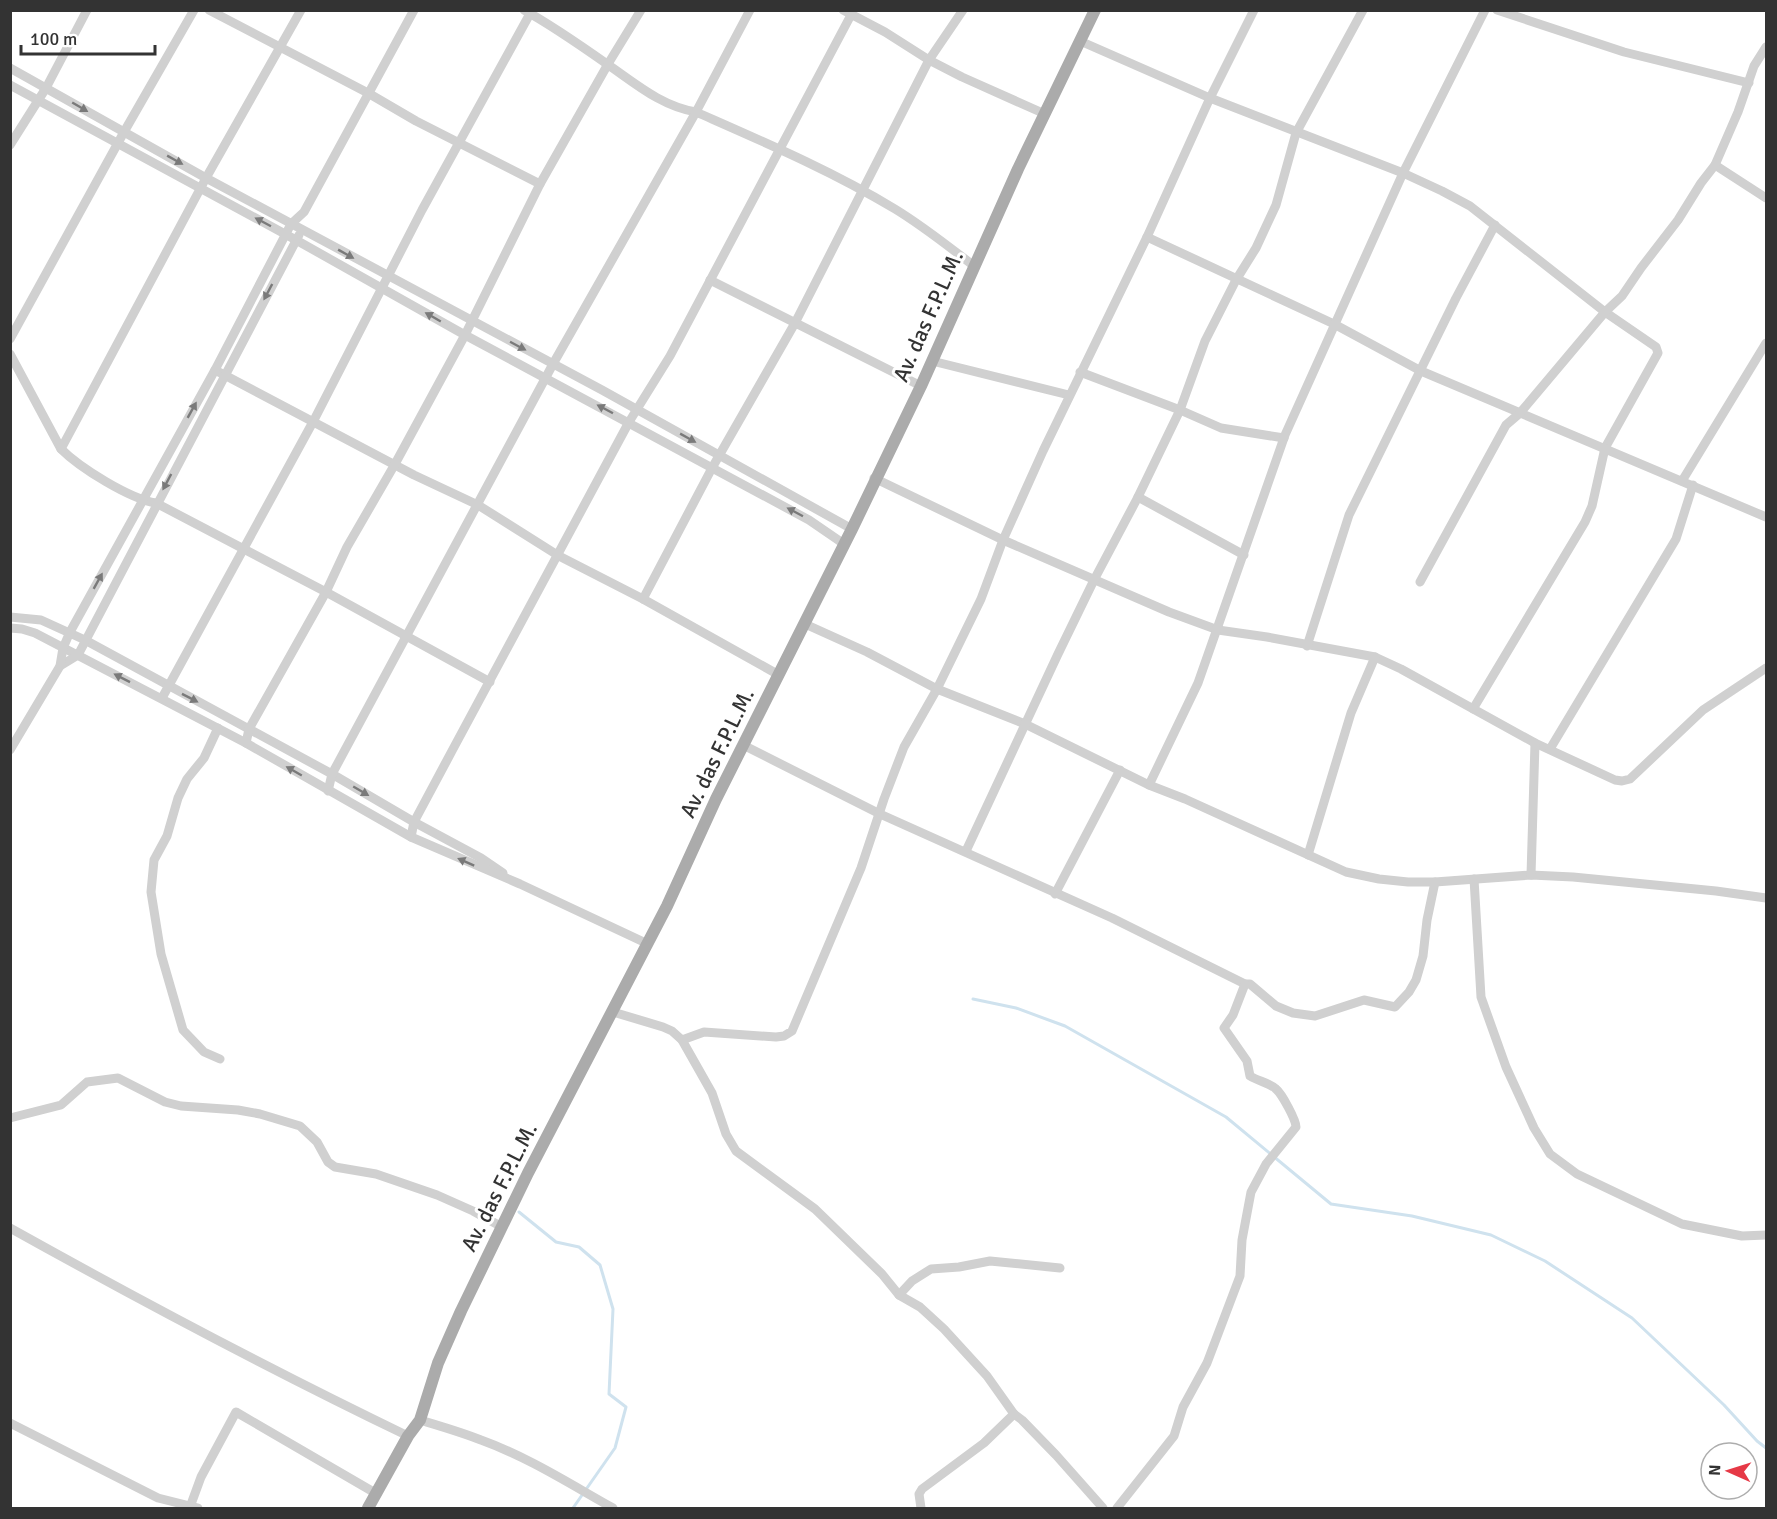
<svg xmlns="http://www.w3.org/2000/svg" width="1777" height="1519" viewBox="0 0 1777 1519" font-family="Signika,sans-serif">
	<rect width="100%" height="100%" fill="#fff"/>
	<g fill="none" stroke-linecap="round" stroke-linejoin="round">
		<!-- stream -->
		<g stroke="#cfe2ee" stroke-width="3">
			<polyline points="973,999 1016,1008 1065,1026 1226,1117 1331,1204 1412,1216 1491,1235 1545,1261 1632,1318 1724,1405 1757,1441 1766,1448"/>
			<polyline points="519,1212 556,1242 579,1247 600,1265 613,1309 609,1394 626,1407 615,1448 573,1508"/>
		</g>
		<!-- minor -->
		<g stroke="#d0d0d0" stroke-width="9">
			<polyline points="209,10 368,93 416,121 540,184"/>
			<path d="M524,10C553,26 580,45 607,64C636,84 661,106 696,112C764,142 832,171 895,209C923,226 948,246 974,266"/>
			<polyline points="843,10 885,32 929,60 962,77 1045,114"/>
			<polyline points="1497,10 1624,52 1749,83"/>
			<polyline points="1080,41 1210,98 1403,173 1442,191 1470,206 1605,312 1656,347 1658,353 1605,448 1592,506 1585,522 1473,709"/>
			<polyline points="10,68 206,178 602,390 852,529"/>
			<polyline points="10,85 296,240 465,335 809,520 844,544"/>
			<polyline points="10,145 46,88 87,10"/>
			<polyline points="1715,165 1766,198"/>
			<polyline points="1147,237 1334,324 1421,371 1766,517"/>
			<polyline points="710,280 921,386"/>
			<polyline points="10,339 124,132 194,10"/>
			<path d="M10,354L61,449C80,468 130,499 156,503L326,592L490,682"/>
			<polyline points="932,361 1069,395"/>
			<polyline points="215,370 414,475 478,505 559,556 643,599 779,675"/>
			<polyline points="1080,372 1180,410 1221,428 1284,438"/>
			<polyline points="61,449 206,178 301,10"/>
			<polyline points="874,478 1003,540 1169,612 1218,630 1267,637 1375,657 1401,669 1535,743 1615,780 1622,781 1630,779 1703,710 1766,668"/>
			<polyline points="1682,481 1766,343"/>
			<polyline points="1138,497 1244,555"/>
			<polyline points="1420,582 1506,425 1520,413 1605,312 1622,296 1641,268 1678,220 1701,183 1715,165 1738,112 1754,66 1766,47"/>
			<polyline points="643,599 712,468 795,323 929,60 963,10"/>
			<polyline points="10,617 41,620 85,640 332,774 414,822 481,858 503,873"/>
			<polyline points="805,624 867,652 937,689 1025,724 1149,785 1185,799 1346,872 1379,879 1408,882 1435,882 1531,875 1573,877 1716,891 1766,898"/>
			<polyline points="10,628 22,629 35,633 246,743 411,837 520,884 648,944"/>
			<polyline points="1307,646 1349,515 1456,298 1495,225"/>
			<polyline points="60,666 78,655 299,235"/>
			<polyline points="162,698 314,420 422,210 532,10"/>
			<polyline points="218,728 204,758 187,779 178,798 167,836 154,860 151,892 161,954 183,1030 204,1052 220,1059"/>
			<polyline points="246,743 249,729 326,592 347,547 395,464 465,335 540,184 608,64 641,10"/>
			<polyline points="743,745 880,814 1112,918 1245,984 1250,984 1276,1006 1293,1013 1315,1016 1364,1000 1395,1007 1409,992 1416,980 1423,956 1427,920 1435,882"/>
			<polyline points="1550,749 1676,539 1693,485"/>
			<polyline points="10,750 60,666 63,648 70,632 215,370 291,224 304,212 414,10"/>
			<polyline points="1149,785 1198,683 1285,435 1403,173 1485,10"/>
			<polyline points="328,791 332,774 553,364 696,112 750,10"/>
			<polyline points="411,837 414,822 453,749 629,422 670,356 851,15"/>
			<polyline points="966,851 1058,654 1094,580 1138,497 1180,410 1205,341 1236,280 1256,248 1276,205 1296,133 1363,10"/>
			<polyline points="1308,855 1351,713 1375,657"/>
			<polyline points="1531,875 1535,743"/>
			<polyline points="1474,879 1481,997 1506,1067 1534,1128 1550,1154 1577,1174 1682,1224 1742,1236 1766,1235"/>
			<polyline points="1055,894 1120,770"/>
			<polyline points="613,1012 663,1027 672,1031 682,1040 712,1093 726,1134 736,1151 815,1209 882,1274 899,1295 920,1307 944,1329 987,1376 1014,1414 1022,1420 1056,1455 1103,1508"/>
			<polyline points="682,1040 704,1032 776,1037 784,1036 792,1031 861,868 884,799 904,747 937,689 981,599 1003,540 1043,451 1147,237 1210,98 1254,10"/>
			<polyline points="10,1118 61,1105 87,1082 118,1078 165,1102 181,1106 238,1110 260,1114 300,1126 317,1142 328,1162 335,1167 376,1174 437,1195 473,1211 502,1227"/>
			<path d="M10,1228C141,1301 273,1371 408,1436"/>
			<polyline points="899,1295 912,1281 931,1269 959,1267 990,1261 1060,1268"/>
			<path d="M420,1420C440,1426 461,1432 481,1440C528,1457 570,1484 613,1508"/>
			<polyline points="10,1423 158,1498 198,1508"/>
			<polyline points="190,1507 201,1477 236,1412 377,1494"/>
			<polyline points="921,1508 919,1494 922,1489 984,1443 1014,1414"/>
			<path d="M1117,1508L1174,1436L1183,1407L1207,1363L1240,1276L1242,1240L1251,1192L1266,1164L1296,1127C1296,1120 1282,1094 1276,1089C1270,1083 1258,1081 1250,1076L1247,1061L1224,1028L1233,1015L1245,984"/>
		</g>
		<!-- major -->
		<polyline stroke="#ababab" stroke-width="12" points="368,1508 408,1436 420,1420 438,1363 461,1311 528,1173 667,906 716,799 852,529 921,386 1018,169 1095,10"/>
	</g>
	<!-- one-way arrows -->
	<defs><path id="oneway-solid" d="M-6-.8H1V-3.2L6.5 0L1 3.2V.8H-6Z" transform="scale(1.5)"/></defs>
	<g fill="#7a7a7a">
		<use href="#oneway-solid" transform="translate(80 107) rotate(30)"/>
		<use href="#oneway-solid" transform="translate(175 160) rotate(29)"/>
		<use href="#oneway-solid" transform="translate(263 222) rotate(-152)"/>
		<use href="#oneway-solid" transform="translate(346 254) rotate(29)"/>
		<use href="#oneway-solid" transform="translate(268 292) rotate(118)"/>
		<use href="#oneway-solid" transform="translate(433 317) rotate(-150)"/>
		<use href="#oneway-solid" transform="translate(518 346) rotate(28)"/>
		<use href="#oneway-solid" transform="translate(605 409) rotate(-152)"/>
		<use href="#oneway-solid" transform="translate(192 410) rotate(-61)"/>
		<use href="#oneway-solid" transform="translate(688 438) rotate(29)"/>
		<use href="#oneway-solid" transform="translate(167 482) rotate(118)"/>
		<use href="#oneway-solid" transform="translate(795 512) rotate(-152)"/>
		<use href="#oneway-solid" transform="translate(98 581) rotate(-61)"/>
		<use href="#oneway-solid" transform="translate(122 678) rotate(-153)"/>
		<use href="#oneway-solid" transform="translate(190 698) rotate(27)"/>
		<use href="#oneway-solid" transform="translate(294 771) rotate(-150)"/>
		<use href="#oneway-solid" transform="translate(361 791) rotate(30)"/>
		<use href="#oneway-solid" transform="translate(466 862) rotate(-156)"/>
	</g>
	<g text-anchor="middle" dominant-baseline="central" stroke-width="6" stroke-linejoin="round" paint-order="stroke">
		<!-- street labels -->
		<g font-size="22" fill="#333" stroke="#fff">
			<text transform="translate(928 316) rotate(-66)">Av. das F.P.L.M.</text>
			<text transform="translate(717 753) rotate(-64)">Av. das F.P.L.M.</text>
			<text transform="translate(499 1187) rotate(-63)">Av. das F.P.L.M.</text>
		</g>
	</g>
	<!-- border -->
	<rect width="1777" height="1519" fill="none" stroke="#333333" stroke-width="24"/>
	<!-- north arrow -->
	<g transform="translate(1729 1471) rotate(273)"><circle r="28" fill="#ffffff" stroke="#adadad" stroke-width="1.5"/>
	<path d="M0-4.5L10 22L0 15L-10 22Z" fill="#e63946"/>
	<text y="-9" font-size="16" font-weight="bold" text-anchor="middle" fill="#333333">N</text>
	</g>
	<!-- scale -->
	<path d="M21 45v9h134v-9" fill="none" stroke="#333333" stroke-width="3"/>
	<text x="30" y="45" font-size="18" fill="#333333" stroke="#ffffff" stroke-width="4.5" paint-order="stroke">100 m</text>
</svg>
